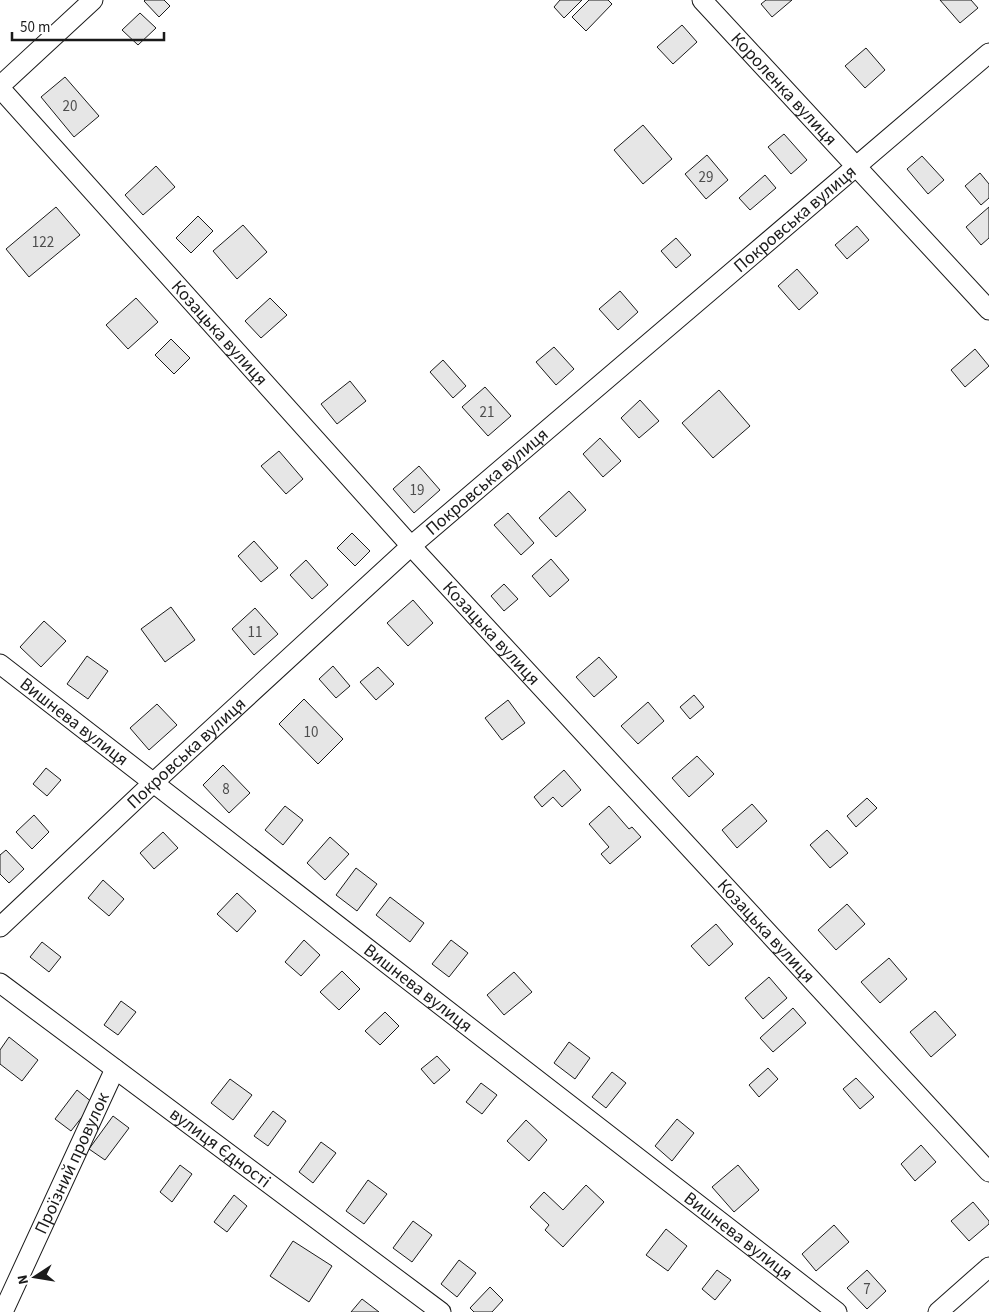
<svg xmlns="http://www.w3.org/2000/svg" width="989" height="1312" viewBox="0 0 989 1312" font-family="'Source Sans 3',sans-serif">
	<rect width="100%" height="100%" fill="#fff"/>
	<!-- building -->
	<g fill="#e6e6e6" stroke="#1a1a1a">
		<polygon points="145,0 164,0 170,6 159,17 144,1"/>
		<polygon points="560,0 582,0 564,18 554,7"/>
		<polygon points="589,0 608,0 612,4 586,31 572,17"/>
		<polygon points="766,0 792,0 772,17 761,4"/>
		<polygon points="940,0 971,0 978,8 960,23"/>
		<polygon points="140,13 156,28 138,45 122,30"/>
		<polygon points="682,25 697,42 673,64 657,47"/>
		<polygon points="866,48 885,70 865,88 845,66"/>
		<polygon points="65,77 99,116 74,137 41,97"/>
		<polygon points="643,125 672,159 643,184 614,150"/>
		<polygon points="784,134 807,160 791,174 768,147"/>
		<polygon points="707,155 728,180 706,199 685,174"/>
		<polygon points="922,156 944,180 928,194 907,169"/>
		<polygon points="156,166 175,187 143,215 125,195"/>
		<polygon points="980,173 989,184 989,198 981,205 965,186"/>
		<polygon points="765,175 776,188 750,210 739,198"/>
		<polygon points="56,207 80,235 29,277 6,249"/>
		<polygon points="989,207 989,238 981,245 966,227"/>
		<polygon points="198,216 213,231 191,253 176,238"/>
		<polygon points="243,225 267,252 237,279 213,251"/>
		<polygon points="857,226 869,240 847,259 835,245"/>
		<polygon points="676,238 691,255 676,268 661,251"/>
		<polygon points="797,269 818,293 799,310 778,286"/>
		<polygon points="620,291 638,312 618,330 599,309"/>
		<polygon points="136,298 158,322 128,349 106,325"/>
		<polygon points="270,298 287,315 261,338 245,321"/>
		<polygon points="171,339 190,358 174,374 155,355"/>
		<polygon points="554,347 574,369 556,385 536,362"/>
		<polygon points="975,349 989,366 965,387 951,370"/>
		<polygon points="443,360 466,386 453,398 430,372"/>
		<polygon points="350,381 366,401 337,424 321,404"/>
		<polygon points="485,387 511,416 488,436 462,407"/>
		<polygon points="719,390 750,426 713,458 682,423"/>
		<polygon points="640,400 659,421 639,438 621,418"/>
		<polygon points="600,438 621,461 603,477 583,454"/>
		<polygon points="279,451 303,479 286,494 261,466"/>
		<polygon points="419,466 440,490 414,513 393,489"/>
		<polygon points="569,491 586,510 556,537 539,518"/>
		<polygon points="508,513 534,543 521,555 494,525"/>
		<polygon points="352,533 370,551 355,566 337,548"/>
		<polygon points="254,541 278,568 261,582 238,556"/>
		<polygon points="551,559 569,580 550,597 532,576"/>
		<polygon points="306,560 328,585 312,599 290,575"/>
		<polygon points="504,584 518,599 504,611 491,596"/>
		<polygon points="413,600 433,623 408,646 387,623"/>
		<polygon points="171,607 195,640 165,662 141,629"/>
		<polygon points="255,608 278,634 254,655 232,629"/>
		<polygon points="44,621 66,641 41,667 20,647"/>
		<polygon points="87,656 108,671 88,699 67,684"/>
		<polygon points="599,657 617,677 594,697 576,677"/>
		<polygon points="333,666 350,686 336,698 319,679"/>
		<polygon points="378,667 394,684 376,700 360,682"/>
		<polygon points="694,695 704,707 690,719 680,707"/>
		<polygon points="304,699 343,739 318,764 279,724"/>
		<polygon points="508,700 525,723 502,740 485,718"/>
		<polygon points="648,702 664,721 638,744 621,726"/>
		<polygon points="157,704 177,725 149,750 130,728"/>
		<polygon points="697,756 714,774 689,797 672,778"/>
		<polygon points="223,765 250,793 229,813 203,785"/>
		<polygon points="46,768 61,780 47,796 33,784"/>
		<polygon points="564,770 581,790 562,807 553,797 542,807 534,797"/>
		<polygon points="867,798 877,808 856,827 847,816"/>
		<polygon points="752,804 767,821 737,848 722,830"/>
		<polygon points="285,806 303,820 283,845 265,830"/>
		<polygon points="609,806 629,829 632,827 641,837 610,864 601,854 609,847 589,824"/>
		<polygon points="34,815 49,832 32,849 16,832"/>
		<polygon points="827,830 848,853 830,868 810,845"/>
		<polygon points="163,832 178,848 154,869 140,853"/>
		<polygon points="330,837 349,854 325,880 307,863"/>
		<polygon points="6,850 24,869 9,883 0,874 0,855"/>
		<polygon points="356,868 377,884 357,911 336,895"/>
		<polygon points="103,880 124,899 109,916 88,898"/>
		<polygon points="237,893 256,911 237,932 217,914"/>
		<polygon points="390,897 424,923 410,942 376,915"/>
		<polygon points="847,904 865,924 836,950 818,930"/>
		<polygon points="716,924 733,944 709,966 691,946"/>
		<polygon points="304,940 320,955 301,976 285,962"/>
		<polygon points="451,940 468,953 449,977 432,964"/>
		<polygon points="42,942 61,957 49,972 30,957"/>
		<polygon points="889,958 907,979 880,1003 861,982"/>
		<polygon points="342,971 360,989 339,1010 320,992"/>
		<polygon points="514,972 532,992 504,1015 487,995"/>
		<polygon points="769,977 787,998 763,1019 745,998"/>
		<polygon points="121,1001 136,1012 118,1035 104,1025"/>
		<polygon points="793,1008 806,1023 773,1052 760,1038"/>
		<polygon points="935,1011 956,1035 931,1057 910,1032"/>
		<polygon points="385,1012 399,1026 380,1045 365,1031"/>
		<polygon points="9,1037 38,1060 22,1081 0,1064 0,1050"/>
		<polygon points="569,1042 590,1058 575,1079 554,1063"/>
		<polygon points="437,1056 450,1070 434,1084 421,1069"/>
		<polygon points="768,1068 778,1079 759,1097 749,1085"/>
		<polygon points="612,1072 626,1083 606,1108 592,1097"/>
		<polygon points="856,1078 874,1097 860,1109 843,1089"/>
		<polygon points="230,1079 252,1095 233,1120 211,1103"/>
		<polygon points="481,1083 497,1095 482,1114 466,1102"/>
		<polygon points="77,1090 93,1103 71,1131 55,1119"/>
		<polygon points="273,1111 286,1121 268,1146 254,1136"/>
		<polygon points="113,1116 129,1128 105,1160 89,1149"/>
		<polygon points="677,1119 694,1133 672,1161 655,1146"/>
		<polygon points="526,1120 547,1140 529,1161 507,1141"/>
		<polygon points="321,1142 336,1153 313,1183 299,1172"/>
		<polygon points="921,1145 936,1162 915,1181 901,1164"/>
		<polygon points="180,1165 192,1174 172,1202 160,1192"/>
		<polygon points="738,1165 759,1190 734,1212 712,1187"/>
		<polygon points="368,1180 387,1194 364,1224 346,1211"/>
		<polygon points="586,1185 604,1202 563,1247 545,1230 549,1225 530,1207 544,1192 563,1210"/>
		<polygon points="234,1195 247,1206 227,1232 214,1222"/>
		<polygon points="973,1202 989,1221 989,1224 969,1241 951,1221"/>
		<polygon points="413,1221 432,1235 412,1262 393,1248"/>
		<polygon points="834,1225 849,1242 816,1271 802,1254"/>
		<polygon points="666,1229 687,1246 668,1271 646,1255"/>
		<polygon points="293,1241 332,1266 309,1302 270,1276"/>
		<polygon points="459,1260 476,1273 457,1297 441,1284"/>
		<polygon points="717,1270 731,1280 715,1300 702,1289"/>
		<polygon points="867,1270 886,1291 867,1309 847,1288"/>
		<polygon points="490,1287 503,1300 492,1312 474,1312 470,1308"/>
		<polygon points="362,1299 379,1312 351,1312"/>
	</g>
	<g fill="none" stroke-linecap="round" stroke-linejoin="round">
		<!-- street casing -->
		<g stroke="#1a1a1a" stroke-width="21">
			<g id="street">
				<path id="s1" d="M702,0L989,310"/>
				<polyline points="0,86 93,0"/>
				<path id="s2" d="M0,88L411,546L989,1172"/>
				<path id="s3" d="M0,664L837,1312"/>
				<path id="s4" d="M0,927L153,783L411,546L989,53"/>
				<path id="s5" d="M0,983L441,1312"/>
				<path id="s6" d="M3,1312L115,1069"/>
				<polyline points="938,1312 989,1267"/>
			</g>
		</g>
		<!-- street -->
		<use href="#street" stroke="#fff" stroke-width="19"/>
	</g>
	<g text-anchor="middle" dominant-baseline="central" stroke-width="4" stroke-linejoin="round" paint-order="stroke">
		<!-- number labels -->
		<g font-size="15" fill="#4d4d4d">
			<text x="70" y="106">20</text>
			<text x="706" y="177">29</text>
			<text x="43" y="242">122</text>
			<text x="487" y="412">21</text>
			<text x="417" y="490">19</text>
			<text x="255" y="632">11</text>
			<text x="311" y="732">10</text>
			<text x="226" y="789">8</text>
			<text x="867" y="1289">7</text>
		</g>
		<!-- street labels -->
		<g font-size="18" fill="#1a1a1a" stroke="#fff">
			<text stroke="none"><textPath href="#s1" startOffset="121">Короленка вулиця</textPath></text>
			<text stroke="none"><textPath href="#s4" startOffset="1065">Покровська вулиця</textPath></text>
			<text stroke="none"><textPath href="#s2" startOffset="329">Козацька вулиця</textPath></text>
			<text stroke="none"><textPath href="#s4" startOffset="660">Покровська вулиця</textPath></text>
			<text stroke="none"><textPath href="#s2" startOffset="734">Козацька вулиця</textPath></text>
			<text stroke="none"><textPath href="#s3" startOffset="94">Вишнева вулиця</textPath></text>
			<text stroke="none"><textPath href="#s4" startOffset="255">Покровська вулиця</textPath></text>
			<text stroke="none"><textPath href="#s2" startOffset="1139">Козацька вулиця</textPath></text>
			<text stroke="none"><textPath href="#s3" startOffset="529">Вишнева вулиця</textPath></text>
			<text stroke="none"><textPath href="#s5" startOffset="275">вулиця Єдності</textPath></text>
			<text stroke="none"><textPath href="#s6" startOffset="164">Проїзний провулок</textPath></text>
			<text stroke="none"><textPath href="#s3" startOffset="934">Вишнева вулиця</textPath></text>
		</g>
	</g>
	<!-- north arrow -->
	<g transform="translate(35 1277) rotate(258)" stroke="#ffffff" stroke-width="4" paint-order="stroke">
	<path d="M0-4L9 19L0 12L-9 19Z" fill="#1a1a1a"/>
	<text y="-8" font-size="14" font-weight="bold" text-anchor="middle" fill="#1a1a1a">N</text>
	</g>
	<!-- scale -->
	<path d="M12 32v8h152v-8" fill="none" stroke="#1a1a1a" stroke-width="2.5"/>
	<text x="20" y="32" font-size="15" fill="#1a1a1a" stroke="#ffffff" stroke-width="4" paint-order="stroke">50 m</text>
</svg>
